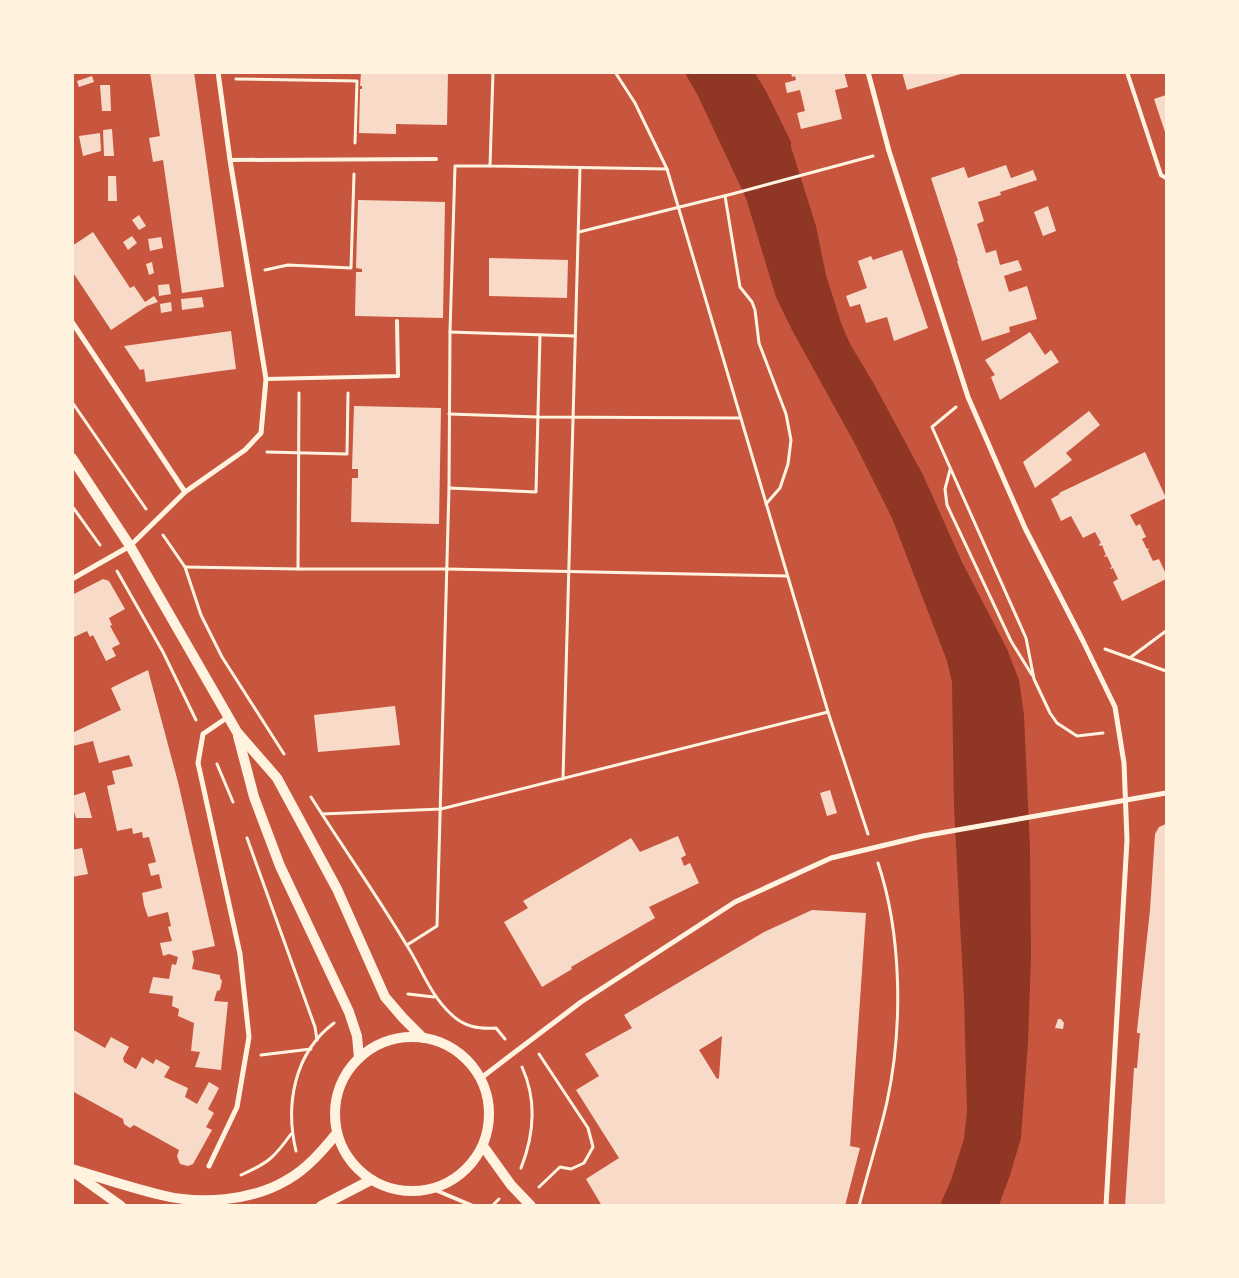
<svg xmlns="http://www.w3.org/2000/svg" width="1239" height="1278" viewBox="0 0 1239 1278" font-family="'Libre Baskerville',serif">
	<rect width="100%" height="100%" fill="#c8553d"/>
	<!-- water -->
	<polygon fill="#8f3625" points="685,73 755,73 767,93 791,142 791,147 816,226 826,275 841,323 850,344 874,384 923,475 962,562 1007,649 1019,680 1024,715 1030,848 1031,957 1028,1042 1021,1138 1010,1175 999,1205 940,1205 951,1180 964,1139 967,1110 964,999 954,807 952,682 947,661 892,518 855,444 792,330 776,297 746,198 698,96"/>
	<!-- building -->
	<g fill="#f7dbc8" fill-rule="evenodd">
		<polygon points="150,72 194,72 224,287 182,293 163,160 153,162 149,138 160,136"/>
		<polygon points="361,72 448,72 447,125 396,124 396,134 359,133 360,89 362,89 362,86 360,86"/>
		<polygon points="791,72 844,72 848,87 835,90 842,119 801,129 797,113 805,111 800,90 787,93 785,83 796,80 795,76 792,77"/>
		<polygon points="902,72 964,72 964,73 907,90"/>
		<polygon points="92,76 94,82 79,87 77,81"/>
		<polygon points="100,85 110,85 111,111 102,111"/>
		<polygon points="1166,95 1166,135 1154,99"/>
		<polygon points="112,129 114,156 104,156 103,130"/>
		<polygon points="100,133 101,151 83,156 79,136"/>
		<polygon points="1006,165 1011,178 1033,170 1037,180 1000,192 1001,195 978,202 984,221 977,224 986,253 996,250 1000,265 1018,260 1022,270 1004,276 1009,292 1027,286 1037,319 1009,327 1010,332 982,341 957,261 958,261 931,178 964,167 968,178"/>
		<polygon points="108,176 116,176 117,201 108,201"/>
		<polygon points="358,200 445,202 443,318 355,316 356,272 362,272 362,269 356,268"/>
		<polygon points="1048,206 1056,231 1043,236 1034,212"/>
		<polygon points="139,215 146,226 139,230 132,220"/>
		<polygon points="93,232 130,288 134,286 145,302 154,296 158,302 147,306 111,330 72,271 72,246"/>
		<polygon points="132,236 137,243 128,250 123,242"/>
		<polygon points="161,237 163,248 150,251 148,239"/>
		<polygon points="902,250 928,328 894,341 887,317 866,323 860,304 850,307 846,296 867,288 858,261 871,256 873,260"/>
		<polygon points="489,258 568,260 567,298 489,296"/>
		<polygon points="152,262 154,273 149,275 146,264"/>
		<polygon points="169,284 171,294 159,296 158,285"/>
		<polygon points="202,297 204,307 182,310 181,299"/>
		<polygon points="171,302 172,311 161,313 160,304"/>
		<polygon points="231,331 236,369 213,372 146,382 144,369 140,370 124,346"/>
		<polygon points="1030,332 1045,355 1051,350 1059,362 1000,400 991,377 995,375 985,360"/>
		<polygon points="354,406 441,408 439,524 351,522 352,478 358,478 358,469 352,469"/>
		<polygon points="1089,411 1100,425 1066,453 1072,460 1035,488 1023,462"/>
		<polygon points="1145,452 1166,498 1130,515 1136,526 1140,524 1146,537 1142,539 1147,549 1149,548 1148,551 1153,561 1159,559 1166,574 1166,579 1122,601 1113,582 1118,579 1113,568 1111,569 1110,568 1112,567 1107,556 1105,557 1104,556 1106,555 1102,545 1100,546 1099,544 1101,543 1095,532 1083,538 1071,516 1061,521 1051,499 1060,494 1059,493"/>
		<polygon points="103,579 109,581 125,609 109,618 112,625 110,626 120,644 112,648 116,656 106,661 93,635 90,637 87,631 72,638 72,595"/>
		<polygon points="148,670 178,782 215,946 192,951 194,960 192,969 220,975 220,978 222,981 220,990 217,991 214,1001 228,1002 221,1070 195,1067 200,1052 191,1051 194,1023 178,1016 179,1009 172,1006 173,996 149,993 153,977 169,979 172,964 176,965 178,957 169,954 163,956 160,943 172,941 168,927 171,926 168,912 148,917 144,905 142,893 162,888 159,874 151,876 148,864 156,862 149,837 143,838 142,832 133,834 132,828 117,831 107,786 115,784 112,771 133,766 129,755 99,763 93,741 73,746 72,744 72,733 121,710 111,688"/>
		<polygon points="395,706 400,745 318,752 314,715"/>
		<polygon points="830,790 837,813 827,816 820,793"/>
		<polygon points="85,792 92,818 76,818 72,805 72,796"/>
		<polygon points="1166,824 1166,1206 1125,1206 1134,1068 1137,1068 1140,1033 1137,1033 1137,1031 1150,910 1155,834 1159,827"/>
		<polygon points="678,836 686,855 681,858 684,866 690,863 699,883 649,907 655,918 571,967 572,969 542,987 504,922 528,908 523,901 631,838 640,852"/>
		<polygon points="82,848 88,874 72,877 72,850"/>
		<path d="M812,910L866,913L850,1146L860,1148L845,1206H602L586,1179L619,1158L576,1090L599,1076L585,1054L632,1028L624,1015L764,932ZM722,1036L719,1078L717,1079L699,1050Z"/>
		<polygon points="1058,1019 1061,1019 1064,1023 1063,1029 1055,1028"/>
		<polygon points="72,1029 105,1048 111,1037 129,1047 123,1058 124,1062 136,1069 142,1057 153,1064 156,1059 170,1067 164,1077 188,1088 185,1097 197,1104 209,1082 219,1088 208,1109 214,1113 206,1127 212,1130 193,1164 188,1166 180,1164 177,1156 179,1150 134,1125 130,1128 124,1124 123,1119 72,1091"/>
	</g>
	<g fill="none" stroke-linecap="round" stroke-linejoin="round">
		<!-- path -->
		<g stroke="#fff3e0" stroke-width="3">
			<polyline points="493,72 490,166 667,169"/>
			<polyline points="615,72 635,103 667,169 828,712 868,834"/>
			<polyline points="236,79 357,81 355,143"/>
			<polyline points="725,196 740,287 752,302 755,310 759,343 786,414 791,440 788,464 780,488 766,504"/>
			<polyline points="579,232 732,194 873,156"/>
			<polyline points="265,270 288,265 351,268 354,174"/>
			<polyline points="450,332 575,336"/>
			<polyline points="72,402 146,509"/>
			<polyline points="956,407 932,427 1026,638 1034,679 1050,713 1057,723 1077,736 1103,733"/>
			<polyline points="449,414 538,417 740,418"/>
			<polyline points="267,452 347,454 348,393"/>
			<polyline points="950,470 945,489 947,505 1011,641 1032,675"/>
			<polyline points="449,488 536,492 540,335"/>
			<polyline points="72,506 100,545"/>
			<polyline points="163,535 185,567 201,615 222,657 284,754"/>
			<polyline points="185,567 298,569 446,569 787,576"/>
			<polyline points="298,569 299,393"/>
			<polyline points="117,571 163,652 196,720"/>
			<polyline points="1105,649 1166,671"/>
			<polyline points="1131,657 1166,631"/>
			<polyline points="217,764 233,802"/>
			<polyline points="563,779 580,168"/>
			<path d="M311,797C342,846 376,894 406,944C421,967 430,995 451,1014C464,1027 478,1029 496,1028L505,1039"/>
			<polyline points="322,814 441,809 828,712"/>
			<polyline points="247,838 315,1027 317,1040"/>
			<polyline points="407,945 437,926 449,488 450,332 455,166 490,166"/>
			<polyline points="408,994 434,997"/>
			<polyline points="539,1054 588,1128 593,1147 584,1163 571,1169 560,1167 539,1187"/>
			<polyline points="261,1055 311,1049"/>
			<path d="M296,1151C285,1105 294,1053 334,1023"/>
			<path d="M521,1168C534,1135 537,1100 522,1067"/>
			<path d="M241,1175C268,1163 274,1158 291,1134"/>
			<polyline points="492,1206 499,1199"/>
			<path d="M859,1206C868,1171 879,1137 887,1102C903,1028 902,935 878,863"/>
		</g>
		<!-- service -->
		<g stroke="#fff3e0" stroke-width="4">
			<polyline points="1127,72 1161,175 1166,178"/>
			<polyline points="230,160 436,159"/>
			<polyline points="266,379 398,376 397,321"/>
			<polyline points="433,1189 473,1206"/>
		</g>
		<!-- minor -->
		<g stroke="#fff3e0" stroke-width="5">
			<polyline points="868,72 889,151 968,397 1025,528 1083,641 1115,707 1124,763 1127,840 1106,1206"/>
			<polyline points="72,322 185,492"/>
			<polyline points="72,579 130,546 185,492 245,450 261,433 266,379 230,160 218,72"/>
			<polyline points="481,1078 581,1002 735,902 831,858 923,836 1166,793"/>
			<polyline points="209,1166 237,1107 249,1037 240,954 198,763 203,734 228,717"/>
		</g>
		<!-- secondary -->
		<g stroke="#fff3e0" stroke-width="10">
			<polyline points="72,458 130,546 237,732 277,778 337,889 385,997 403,1018 423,1038"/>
			<polyline points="238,736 254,797 280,866 349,1012 357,1036 359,1058"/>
			<circle cx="412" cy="1114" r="77"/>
			<polyline points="483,1146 511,1185 531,1206"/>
			<path d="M72,1169C102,1178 131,1188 161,1195C200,1205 252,1201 287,1180C307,1169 323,1150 337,1133"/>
			<polyline points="75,1173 121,1206"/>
			<polyline points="321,1206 371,1180"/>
		</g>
	</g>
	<!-- border -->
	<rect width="1239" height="1278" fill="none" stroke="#fff3e0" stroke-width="148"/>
</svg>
